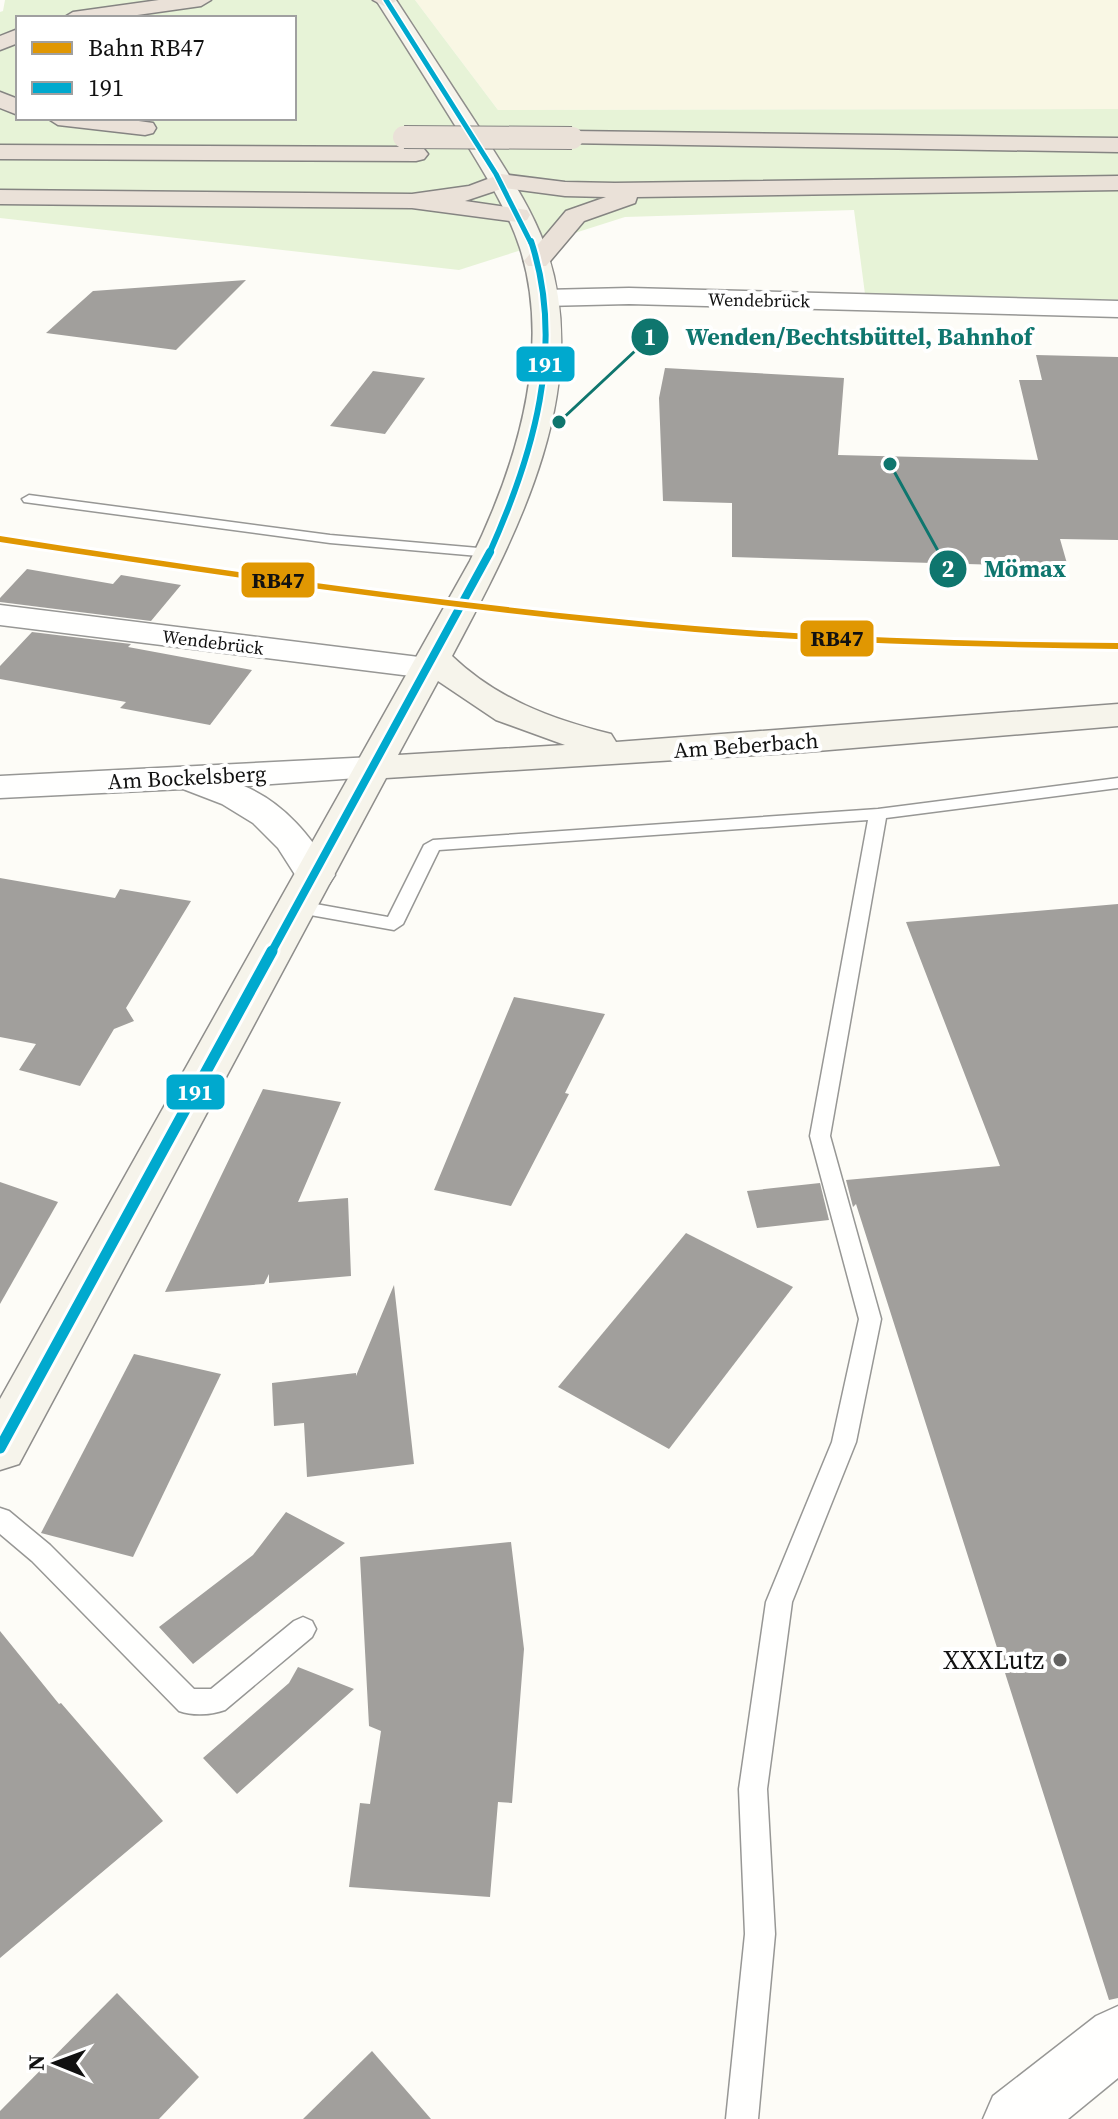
<svg xmlns="http://www.w3.org/2000/svg" width="1118" height="2119" viewBox="0 0 1118 2119" font-family="'Source Serif 4',serif">
	<rect width="100%" height="100%" fill="#fdfcf7"/>
	<!-- farmland -->
	<polygon fill="#f9f7e4" points="415,0 1118,0 1118,109 498,110"/>
	<!-- green -->
	<path fill="#e7f3d7" fill-rule="evenodd" d="M5,0H415L498,110L1118,109V300L865,294L854,210L625,217L459,270L0,218V12L3,11ZM18,18H294V118H18Z"/>
	<!-- building -->
	<g fill="#a19f9c">
		<polygon points="246,280 176,350 46,333 93,291"/>
		<polygon points="1036,355 1118,357 1118,540 1060,539 1068,567 732,557 732,503 663,501 659,398 665,368 844,378 838,455 1038,460 1019,380 1042,380"/>
		<polygon points="373,371 425,378 385,434 330,426"/>
		<polygon points="27,569 113,584 121,575 181,585 151,621 0,602 0,598"/>
		<polygon points="32,632 131,644 128,647 252,670 210,725 120,708 126,702 0,679 0,666"/>
		<polygon points="0,878 115,898 120,889 191,901 126,1008 134,1021 114,1029 80,1086 19,1070 36,1044 0,1037"/>
		<polygon points="1118,904 1118,1998 1109,2000 856,1204 853,1207 846,1180 1000,1166 906,922"/>
		<polygon points="514,997 605,1014 565,1093 569,1094 511,1206 434,1190"/>
		<polygon points="263,1089 341,1102 298,1202 348,1198 351,1276 269,1283 269,1274 264,1284 165,1292"/>
		<polygon points="0,1182 58,1202 0,1304"/>
		<polygon points="820,1183 829,1220 757,1228 747,1191"/>
		<polygon points="686,1233 793,1287 669,1449 558,1387"/>
		<polygon points="394,1285 414,1464 307,1477 304,1423 274,1426 272,1383 356,1373 356,1376"/>
		<polygon points="134,1354 221,1374 133,1557 41,1533"/>
		<polygon points="286,1512 345,1543 193,1664 159,1627 253,1555"/>
		<polygon points="511,1542 524,1649 512,1803 498,1802 490,1897 349,1887 360,1803 370,1804 381,1731 369,1726 360,1557"/>
		<polygon points="0,1631 59,1704 61,1703 163,1821 0,1958"/>
		<polygon points="298,1667 354,1689 237,1794 203,1758 289,1683"/>
		<polygon points="117,1993 199,2077 159,2119 0,2119 0,2111"/>
		<polygon points="372,2051 431,2119 303,2119"/>
	</g>
	<g fill="none" stroke-linecap="round" stroke-linejoin="round">
		<!-- service casing -->
		<g stroke="#979795" stroke-width="3">
			<g id="service">
				<polygon points="29,495 330,535 490,549 497,553 490,557 330,543 24,502 22,499"/>
				<polygon points="1118,778 1118,788 886,818 830,1136 881,1319 856,1442 792,1602 767,1789 775,1934 758,2119 726,2119 745,1934 739,1789 766,1602 832,1442 859,1319 810,1136 868,820 439,850 403,924 394,930 299,913 290,907 299,901 388,917 424,845 433,840 878,809"/>
				<path d="M0,1508L9,1511L50,1545L194,1689H211L294,1621L303,1617L312,1621L316,1629L312,1637L225,1710C211,1715 193,1716 179,1711L32,1561L0,1534Z"/>
			</g>
		</g>
		<!-- minor casing -->
		<g stroke="#979795" stroke-width="3">
			<g id="minor">
				<polygon points="629,288 1118,301 1118,317 629,304 544,306 535,303 531,298 535,293 544,290"/>
				<polygon points="0,605 427,658 439,661 444,668 439,675 427,678 0,625"/>
				<polygon points="1118,2006 1118,2078 1068,2119 983,2119 993,2096 1096,2016"/>
			</g>
		</g>
		<!-- tertiary casing -->
		<g stroke="#979795" stroke-width="3">
			<path id="tertiary" d="M373,757L386,760L392,768L386,776L244,786C286,804 311,837 335,875L329,884L315,887L301,884L278,848L253,823L222,804L183,789L0,798V776Z"/>
		</g>
		<!-- secondary casing -->
		<g stroke="#8e8d8b" stroke-width="3">
			<path id="secondary" d="M376,0H396C425,44 453,88 482,132C504,168 529,203 544,243C597,385 517,534 452,656C497,699 551,719 611,734L616,742L1118,704V726L805,752L386,778L19,1464L0,1470V1399L470,561C516,467 553,352 520,248C507,208 483,171 461,135C433,90 405,45 376,0ZM438,681L496,720L565,745L398,755Z"/>
		</g>
		<!-- motorway casing -->
		<g stroke="#858482" stroke-width="3">
			<g id="motorway">
				<polygon points="159,0 211,0 201,6 116,18 63,18 73,12"/>
				<polygon points="373,0 395,0 396,1 386,7"/>
				<polygon points="18,29 18,43 0,50 0,36"/>
				<polygon points="0,92 18,99 18,115 0,108"/>
				<polygon points="47,118 117,118 153,123 156,128 153,133 145,135 58,125"/>
				<polygon points="572,131 1118,138 1118,152 564,143 561,138 564,133"/>
				<polygon points="0,145 416,147 424,149 428,154 424,159 416,161 0,159"/>
				<polygon points="501,174 565,182 615,183 1118,176 1118,190 637,197 635,203 584,221 546,266 528,266 524,261 566,211 606,197 565,196 504,188 465,201 527,210 530,215 527,220 518,222 412,208 0,204 0,190 412,194 469,186"/>
			</g>
		</g>
		<!-- service -->
		<use href="#service" fill="#fffffe" fill-rule="evenodd"/>
		<!-- minor -->
		<use href="#minor" fill="#fffffe" fill-rule="evenodd"/>
		<!-- tertiary -->
		<use href="#tertiary" fill="#fffffe" fill-rule="evenodd"/>
		<!-- secondary -->
		<use href="#secondary" fill="#f6f4eb" fill-rule="evenodd"/>
		<!-- motorway -->
		<use href="#motorway" fill="#eae1d8" fill-rule="evenodd"/>
		<!-- motorway-bridge casing -->
		<g stroke="#858482" stroke-width="24" stroke-linecap="butt">
			<polyline id="motorway-bridge" points="404,137 572,138"/>
		</g>
		<!-- motorway-bridge -->
		<use href="#motorway-bridge" stroke="#eae1d8" stroke-width="22"/>
		<!-- bus-1-far3 casing -->
		<g stroke="#fff" stroke-width="8">
			<polyline id="bus-1-far3" points="386,0 496,174 531,243"/>
		</g>
		<!-- bus-1-far2 casing -->
		<g stroke="#fff" stroke-width="10">
			<path id="bus-1-far2" d="M489,554C533,456 566,347 531,241"/>
		</g>
		<!-- bus-1-far1 casing -->
		<g stroke="#fff" stroke-width="13">
			<polyline id="bus-1-far1" points="271,953 490,552"/>
		</g>
		<!-- bus-1 casing -->
		<g stroke="#fff" stroke-width="17">
			<polyline id="bus-1" points="0,1448 272,951"/>
		</g>
		<!-- bus-1-far3 -->
		<use href="#bus-1-far3" stroke="#00a9ce" stroke-width="5"/>
		<!-- bus-1-far2 -->
		<use href="#bus-1-far2" stroke="#00a9ce" stroke-width="6"/>
		<!-- bus-1-far1 -->
		<use href="#bus-1-far1" stroke="#00a9ce" stroke-width="8"/>
		<!-- bus-1 -->
		<use href="#bus-1" stroke="#00a9ce" stroke-width="11"/>
		<!-- rail-1 casing -->
		<g stroke="#fff" stroke-width="6">
			<path id="rail-1" d="M0,536C231,572 462,606 695,626C836,638 977,642 1118,643V649C977,647 836,644 695,632C462,612 231,577 0,542Z"/>
		</g>
		<!-- rail-1 -->
		<use href="#rail-1" fill="#e09702" fill-rule="evenodd"/>
	</g>
	<!-- markers -->
	<circle fill="#646362" stroke="#fff" stroke-width="3" cx="1060" cy="1660" r="8"/>
	<g text-anchor="middle" dominant-baseline="central" stroke-width="8" stroke-linejoin="round" paint-order="stroke">
		<!-- far-street labels -->
		<g font-size="18" fill="#111" stroke="#fff">
			<text transform="translate(759 300) rotate(1)">Wendebrück</text>
			<text transform="translate(213 642) rotate(7)">Wendebrück</text>
		</g>
		<!-- street labels -->
		<g font-size="22" fill="#111" stroke="#fff">
			<text transform="translate(746 745) rotate(-4)">Am Beberbach</text>
			<text transform="translate(187 777) rotate(-3)">Am Bockelsberg</text>
		</g>
		<!-- near-poi labels -->
		<g font-size="26" fill="#111" stroke="#fff" text-anchor="end">
			<text x="1044" y="1660">XXXLutz</text>
		</g>
	</g>
	<!-- callouts -->
	<path fill="none" stroke="#0f766e" stroke-width="3" d="M559 422L650 337M890 464L948 569"/>
	<g fill="#0f766e" stroke="#fff" stroke-width="3">
		<circle cx="559" cy="422" r="8"/>
		<circle cx="890" cy="464" r="8"/>
		<circle cx="650" cy="337" r="20"/>
		<circle cx="948" cy="569" r="20"/>
	</g>
	<g font-size="24" text-anchor="middle" font-weight="bold" fill="#fff">
		<text x="650" y="345">1</text>
		<text x="948" y="577">2</text>
	</g>
	<g font-size="24" text-anchor="middle" font-weight="bold" fill="#0f766e" stroke="#fff" stroke-width="8" stroke-linejoin="round" paint-order="stroke">
		<text x="859" y="345">Wenden/Bechtsbüttel, Bahnhof</text>
		<text x="1025" y="577">Mömax</text>
	</g>
	<g stroke="#fff" stroke-width="3">
		<rect x="515" y="345" width="61" height="38" rx="8" fill="#00a9ce"/>
		<rect x="240" y="561" width="76" height="38" rx="8" fill="#e09702"/>
		<rect x="799" y="619" width="76" height="39" rx="8" fill="#e09702"/>
		<rect x="165" y="1073" width="61" height="38" rx="8" fill="#00a9ce"/>
	</g>
	<g font-size="22" text-anchor="middle" font-weight="bold" fill="#fff">
		<text x="545" y="372">191</text>
		<text x="195" y="1100">191</text>
	</g>
	<g font-size="22" text-anchor="middle" font-weight="bold" fill="#111">
		<text x="278" y="588">RB47</text>
		<text x="837" y="646">RB47</text>
	</g>
	<!-- legend -->
	<rect x="16" y="16" width="280" height="104" fill="#ffffff" stroke="#a0a0a0" stroke-width="2"/>
	<rect x="32" y="42" width="40" height="12" fill="#e09702" stroke="#a0a0a0" stroke-width="2"/>
	<text x="88" y="56" font-size="24" fill="#111111">Bahn RB47</text>
	<rect x="32" y="82" width="40" height="12" fill="#00a9ce" stroke="#a0a0a0" stroke-width="2"/>
	<text x="88" y="96" font-size="24" fill="#111111">191</text>
	<!-- north arrow -->
	<g transform="translate(56 2063) rotate(271)" stroke="#ffffff" stroke-width="6" paint-order="stroke">
	<path d="M0-6L14 30L0 20L-14 30Z" fill="#111111"/>
	<text y="-12" font-size="22" font-weight="bold" text-anchor="middle" fill="#111111">N</text>
	</g>
</svg>
